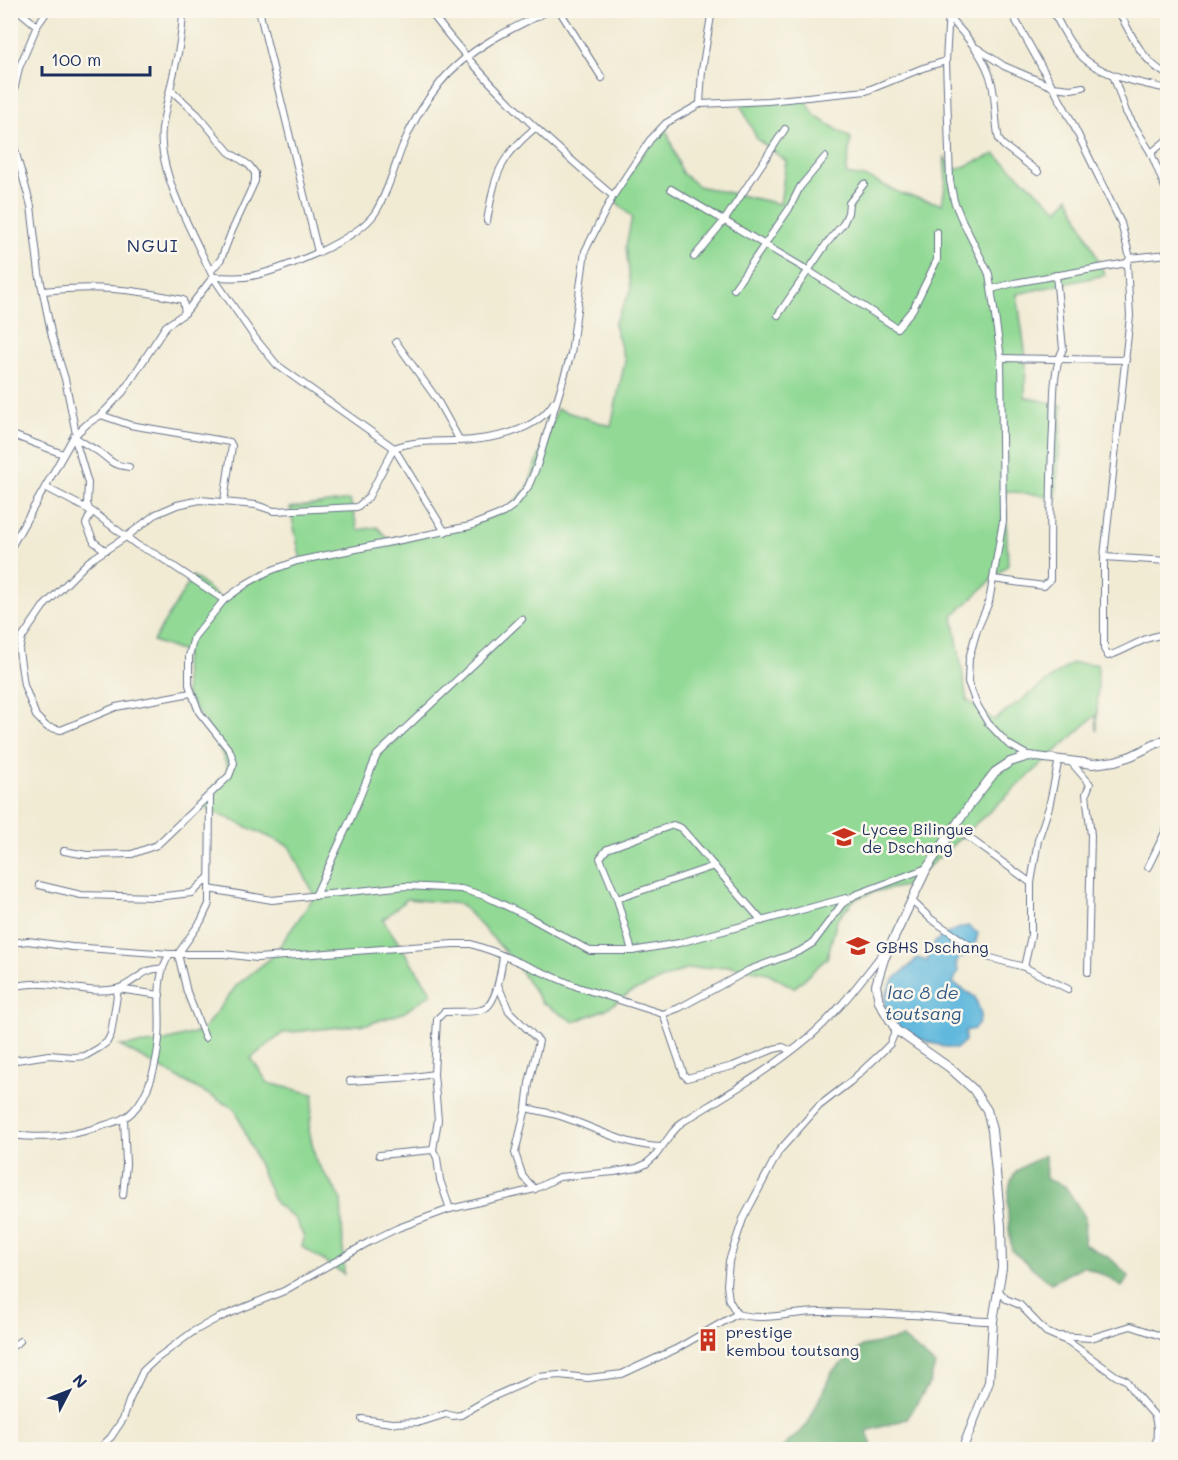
<svg xmlns="http://www.w3.org/2000/svg" width="1178" height="1460" viewBox="0 0 1178 1460" font-family="Mali,sans-serif">
	<rect width="100%" height="100%" fill="#fbf7ec"/>
	<filter id="ink" filterUnits="userSpaceOnUse"><feTurbulence type="fractalNoise" baseFrequency=".0167" numOctaves="2"/><feDisplacementMap in="SourceGraphic" scale="12" xChannelSelector="R" yChannelSelector="G"/><feConvolveMatrix kernelMatrix="1 2 1 2 8 2 1 2 1" color-interpolation-filters="sRGB"/></filter>
	<filter id="wash" filterUnits="userSpaceOnUse"><feTurbulence type="fractalNoise" baseFrequency=".008" numOctaves="4" result="noise"/><feDisplacementMap in="SourceGraphic" scale="24" xChannelSelector="R" yChannelSelector="G"/><feGaussianBlur stdDeviation="1.35" result="paint"/><feColorMatrix in="noise" values="0 0 0 0 0 0 0 0 0 0 0 0 0 0 0 0 0 1.4 0 .05"/><feComposite in="paint" operator="in"/></filter>
	<g filter="url(#wash)">
		<rect width="100%" height="100%" fill="#f1ebd4"/>
		<!-- green -->
		<polygon fill="#91d994" stroke="#568479" stroke-width="1.5" points="806,100 815,116 851,138 846,174 869,178 902,194 942,204 946,180 944,156 953,171 995,154 1058,210 1069,197 1105,275 1017,294 1026,357 1025,397 1062,405 1056,497 1005,491 1008,565 953,616 967,700 994,720 1072,663 1098,664 1097,731 1096,715 907,886 877,891 855,899 837,920 827,958 794,988 768,973 730,966 686,969 630,993 606,1009 574,1022 542,1003 513,960 461,904 407,899 383,920 432,993 403,1013 368,1024 283,1033 251,1058 268,1083 314,1094 309,1130 316,1161 341,1198 344,1274 302,1247 304,1237 295,1219 275,1203 235,1109 120,1046 158,1043 202,1031 237,985 272,957 315,896 289,846 199,805 229,770 213,735 186,695 184,663 186,653 153,641 193,576 222,600 250,581 301,561 290,508 350,500 358,530 377,527 393,544 480,521 505,511 527,489 557,409 611,426 625,361 614,324 631,290 626,246 632,217 613,199 649,144 665,126 682,173 698,186 780,204 786,161 757,139 740,104"/>
		<!-- forest -->
		<g fill="#74b97e" stroke="#48746e" stroke-width="1.5">
			<path d="M1045,1155L1046,1179L1065,1186L1085,1217L1084,1244L1110,1258L1129,1276L1122,1287L1106,1276L1083,1266L1051,1283L1012,1251C1009,1232 1003,1187 1016,1172C1023,1165 1036,1160 1045,1155Z"/>
			<polygon points="903,1338 935,1365 930,1382 907,1419 867,1431 873,1449 781,1449 807,1425 832,1372 862,1346"/>
		</g>
		<!-- water -->
		<path fill="#60b8dd" stroke="#3e749e" stroke-width="1.5" d="M968,926L978,933C976,944 970,957 959,958L956,963L958,971L953,983L975,997L981,1014L979,1023L974,1029L965,1031V1041L956,1049C947,1048 938,1045 929,1042C901,1033 872,1019 891,984C897,973 910,969 917,958L928,961C928,957 928,953 929,950C935,937 956,928 968,926Z"/>
	</g>
	<g filter="url(#ink)">
		<g fill="none" stroke-linecap="round" stroke-linejoin="round">
			<!-- minor casing -->
			<g stroke="#667187" stroke-width="8">
				<g id="minor">
					<polyline points="18,10 37,26"/>
					<polyline points="48,10 37,26 19,68 13,96 12,130 15,150 31,206 39,273 52,337 65,379 76,434"/>
					<polyline points="259,10 318,252"/>
					<path d="M429,10C483,83 545,138 613,196"/>
					<polyline points="559,10 602,78"/>
					<polyline points="949,10 946,61 950,181 954,201 961,218 989,274 1001,358 1003,521 989,602 977,630 969,658 968,682 976,703 988,723 1008,744 1029,756"/>
					<path d="M1010,10L1070,118L1121,223L1130,258L1127,263L1130,316L1104,557V649L1108,656C1130,649 1143,636 1168,634"/>
					<path d="M1052,10C1062,27 1071,49 1087,61C1110,78 1140,83 1168,89"/>
					<path d="M1118,10C1131,34 1142,62 1168,75"/>
					<path d="M949,17C967,37 986,57 992,84C996,102 995,122 999,140L1003,145L1038,172"/>
					<polyline points="977,48 1004,66 1053,87 1071,89 1083,87"/>
					<polyline points="1113,75 1126,112 1151,153 1168,195"/>
					<polyline points="171,90 198,115 229,152 249,165 255,173 255,181 231,233 221,259 211,271"/>
					<polyline points="700,104 702,70 712,10"/>
					<polyline points="1151,153 1168,139"/>
					<polyline points="671,189 809,271 897,328 913,309 937,260 937,232"/>
					<path d="M487,221C495,175 498,159 535,128"/>
					<polyline points="694,257 724,221 785,129"/>
					<polyline points="1130,258 1168,254"/>
					<path d="M213,277C224,277 235,278 245,277C278,273 357,240 375,213C388,193 394,167 403,145C412,123 425,102 440,83C467,49 512,28 550,10"/>
					<polyline points="213,277 255,338 277,365 394,448 445,532"/>
					<polyline points="734,289 789,209 800,187 825,157"/>
					<polyline points="992,289 1014,283 1127,263"/>
					<path d="M43,291C92,285 135,289 183,300L185,313"/>
					<polyline points="778,315 827,243 843,224 848,213 849,203 864,184"/>
					<polyline points="396,342 436,398 460,441"/>
					<polyline points="1001,358 1126,360"/>
					<polyline points="101,415 130,425 230,442 232,446 224,501"/>
					<polyline points="10,434 63,454"/>
					<polyline points="45,487 93,512 137,545 157,555 224,600"/>
					<path d="M10,549L74,436L87,424L101,415L123,392L166,326L185,313L213,277C195,238 157,172 162,129C168,89 182,52 183,10"/>
					<path d="M105,550L94,542L86,524L91,513L87,504L88,483L74,436C82,443 91,447 99,452C114,463 110,464 129,467"/>
					<polyline points="1104,557 1168,561"/>
					<path d="M993,579L1044,586L1050,580C1050,529 1050,478 1053,427C1054,403 1052,371 1063,349L1056,275"/>
					<path d="M191,693L116,707L61,730L47,727L36,716L24,685L19,651L22,638L43,607L89,561L126,537L156,514L177,505L200,500L256,505L274,511L357,507L368,498L394,448C420,438 446,443 473,440C502,437 539,428 554,402"/>
					<polyline points="1070,761 1090,784 1086,794 1091,835 1088,972"/>
					<polyline points="954,827 1031,883"/>
					<polyline points="64,851 87,855 132,854 157,845 229,776 234,763 230,751 199,712 189,685 189,656 194,637 224,600 246,584 267,572 297,561 470,526 503,513 514,505 528,487 537,466 571,354 585,251 613,196 650,140 666,123 700,104 768,101 866,91 923,68 946,61"/>
					<polyline points="1148,867 1168,826"/>
					<polyline points="39,885 81,895 156,897 192,893 209,877"/>
					<polyline points="209,889 272,900 406,886 461,889 485,896 527,916 590,951 632,951 679,943 846,898"/>
					<polyline points="315,896 351,818 377,755 522,619"/>
					<polyline points="617,899 714,866"/>
					<polyline points="911,900 931,919 987,957 1024,967 1068,989"/>
					<polyline points="10,943 28,941 72,947 170,954"/>
					<polyline points="632,951 617,899 600,858 607,849 673,825 681,828 762,921"/>
					<polyline points="1024,967 1031,936 1031,883 1038,840 1049,807 1059,759"/>
					<polyline points="498,985 509,1011 539,1041 529,1083 526,1108 515,1153 523,1177 535,1189"/>
					<path d="M10,987C21,985 32,983 43,984C66,985 93,994 116,989C134,985 142,967 162,969"/>
					<polyline points="663,1014 684,1075 687,1078 733,1066 774,1049 783,1047 791,1051"/>
					<polyline points="205,1038 187,992 178,954 201,921 209,904 210,796"/>
					<polyline points="10,1061 49,1055 74,1057 85,1056 99,1048 107,1042 111,1034 118,989 160,995"/>
					<polyline points="350,1081 414,1077 434,1074"/>
					<path d="M526,1108C539,1111 551,1113 563,1117C596,1128 626,1146 661,1147"/>
					<path d="M10,1135C47,1139 70,1137 105,1125C115,1122 126,1119 133,1111C150,1094 157,1062 159,1039C162,1011 153,978 170,954H224L257,958L453,944H471L492,951L578,987L663,1014L679,1008L749,970L800,951L813,943L842,904L855,895L927,868"/>
					<path d="M433,1150L438,1120L434,1074L437,1019L444,1012C456,1011 470,1013 481,1010C497,1007 501,970 503,956"/>
					<polyline points="379,1155 433,1150 437,1158 440,1180 450,1209"/>
					<polyline points="123,1195 126,1164 124,1118"/>
					<polyline points="998,1290 1006,1299 1020,1305 1046,1332 1069,1342 1116,1376 1126,1380 1132,1390 1155,1416 1157,1428 1156,1450"/>
					<path d="M737,1314C766,1322 794,1311 823,1312C852,1312 881,1313 910,1315C938,1316 965,1321 993,1321"/>
					<polyline points="1059,1336 1091,1338 1131,1326 1161,1336 1168,1340"/>
					<polyline points="10,1348 20,1341"/>
					<polyline points="362,1419 392,1423 421,1422 446,1414 453,1416 461,1415 490,1398 538,1377 559,1375 588,1378 622,1374 676,1349 737,1314 729,1300 727,1285 729,1261 743,1219 779,1151 819,1106 850,1082 878,1056 890,1044 896,1030"/>
					<path d="M98,1450L111,1437L123,1419L129,1401L143,1371L156,1359L194,1331L216,1319L284,1291L369,1242L398,1228L450,1209L535,1189L559,1177L614,1172L637,1168L646,1164L656,1155L672,1133L681,1123C724,1096 769,1071 808,1038C839,1012 862,979 887,948"/>
				</g>
			</g>
			<!-- tertiary casing -->
			<g stroke="#667187" stroke-width="10">
				<polyline id="tertiary" points="962,1450 989,1382 993,1321 1002,1268 1001,1226 992,1130 987,1110 973,1089 950,1068 896,1030 879,1002 876,985 884,959 927,868 971,803 995,772 1010,762 1029,756 1093,764 1115,761 1131,756 1168,738"/>
			</g>
			<!-- minor -->
			<use href="#minor" stroke="#fff" stroke-width="6"/>
			<!-- tertiary -->
			<use href="#tertiary" stroke="#fff" stroke-width="8"/>
		</g>
	</g>
	<!-- icons -->
	<defs>
		<g id="school-bare" transform="scale(1.8)"><path d="M0-5L7-2L0 1L-7-2ZM-4 1L0 2.5L4 1V4Q0 6-4 4Z" fill="#c8321e" stroke="#fbf7ec" stroke-width="2.5" paint-order="stroke"/></g>
		<g id="building-bare" transform="scale(1.8)"><path d="M-4-6H4V6H1V3H-1V6H-4ZM-2.5-4.3h1.7v1.8h-1.7ZM.8-4.3h1.7v1.8H.8ZM-2.5-1h1.7V.8h-1.7ZM.8-1h1.7V.8H.8Z" fill="#c8321e" stroke="#fbf7ec" stroke-width="2.5" paint-order="stroke"/></g>
	</defs>
	<g fill-rule="evenodd">
		<use href="#school-bare" x="844" y="837"/>
		<use href="#school-bare" x="858" y="946"/>
		<use href="#building-bare" x="708" y="1340"/>
	</g>
	<g text-anchor="middle" dominant-baseline="central" stroke-width="5" stroke-linejoin="round" paint-order="stroke">
		<!-- poi labels -->
		<g font-size="16" fill="#1b2f5e" stroke="#fbf7ec" text-anchor="start">
			<text x="862" y="828">Lycee Bilingue<tspan x="862" dy="18">de Dschang</tspan></text>
			<text x="876" y="946">GBHS Dschang</text>
			<text x="726" y="1331">prestige<tspan x="726" dy="18">kembou toutsang</tspan></text>
		</g>
		<!-- neighbourhood labels -->
		<g font-size="18" letter-spacing="1.5" fill="#1b2f5e" stroke="#fbf7ec">
			<text x="153" y="245">NGUI</text>
		</g>
		<!-- water labels -->
		<g font-size="18" font-style="italic" fill="#305884" stroke="#fbf7ec">
			<text x="923" y="992">lac 8 de<tspan x="923" dy="21">toutsang</tspan></text>
		</g>
	</g>
	<!-- margin -->
	<rect width="1178" height="1460" fill="none" stroke="#fbf7ec" stroke-width="36"/>
	<!-- north arrow -->
	<g transform="translate(69 1391) rotate(48)" stroke="#fbf7ec" stroke-width="4.5" paint-order="stroke">
	<path d="M0-4.5L10 22L0 15L-10 22Z" fill="#1b2f5e"/>
	<text y="-9" font-size="16" font-weight="bold" text-anchor="middle" fill="#1b2f5e">N</text>
	</g>
	<!-- scale -->
	<path d="M42 66v9h108v-9" fill="none" stroke="#1b2f5e" stroke-width="3"/>
	<text x="51" y="66" font-size="18" fill="#1b2f5e" stroke="#fbf7ec" stroke-width="4.5" paint-order="stroke">100 m</text>
</svg>
